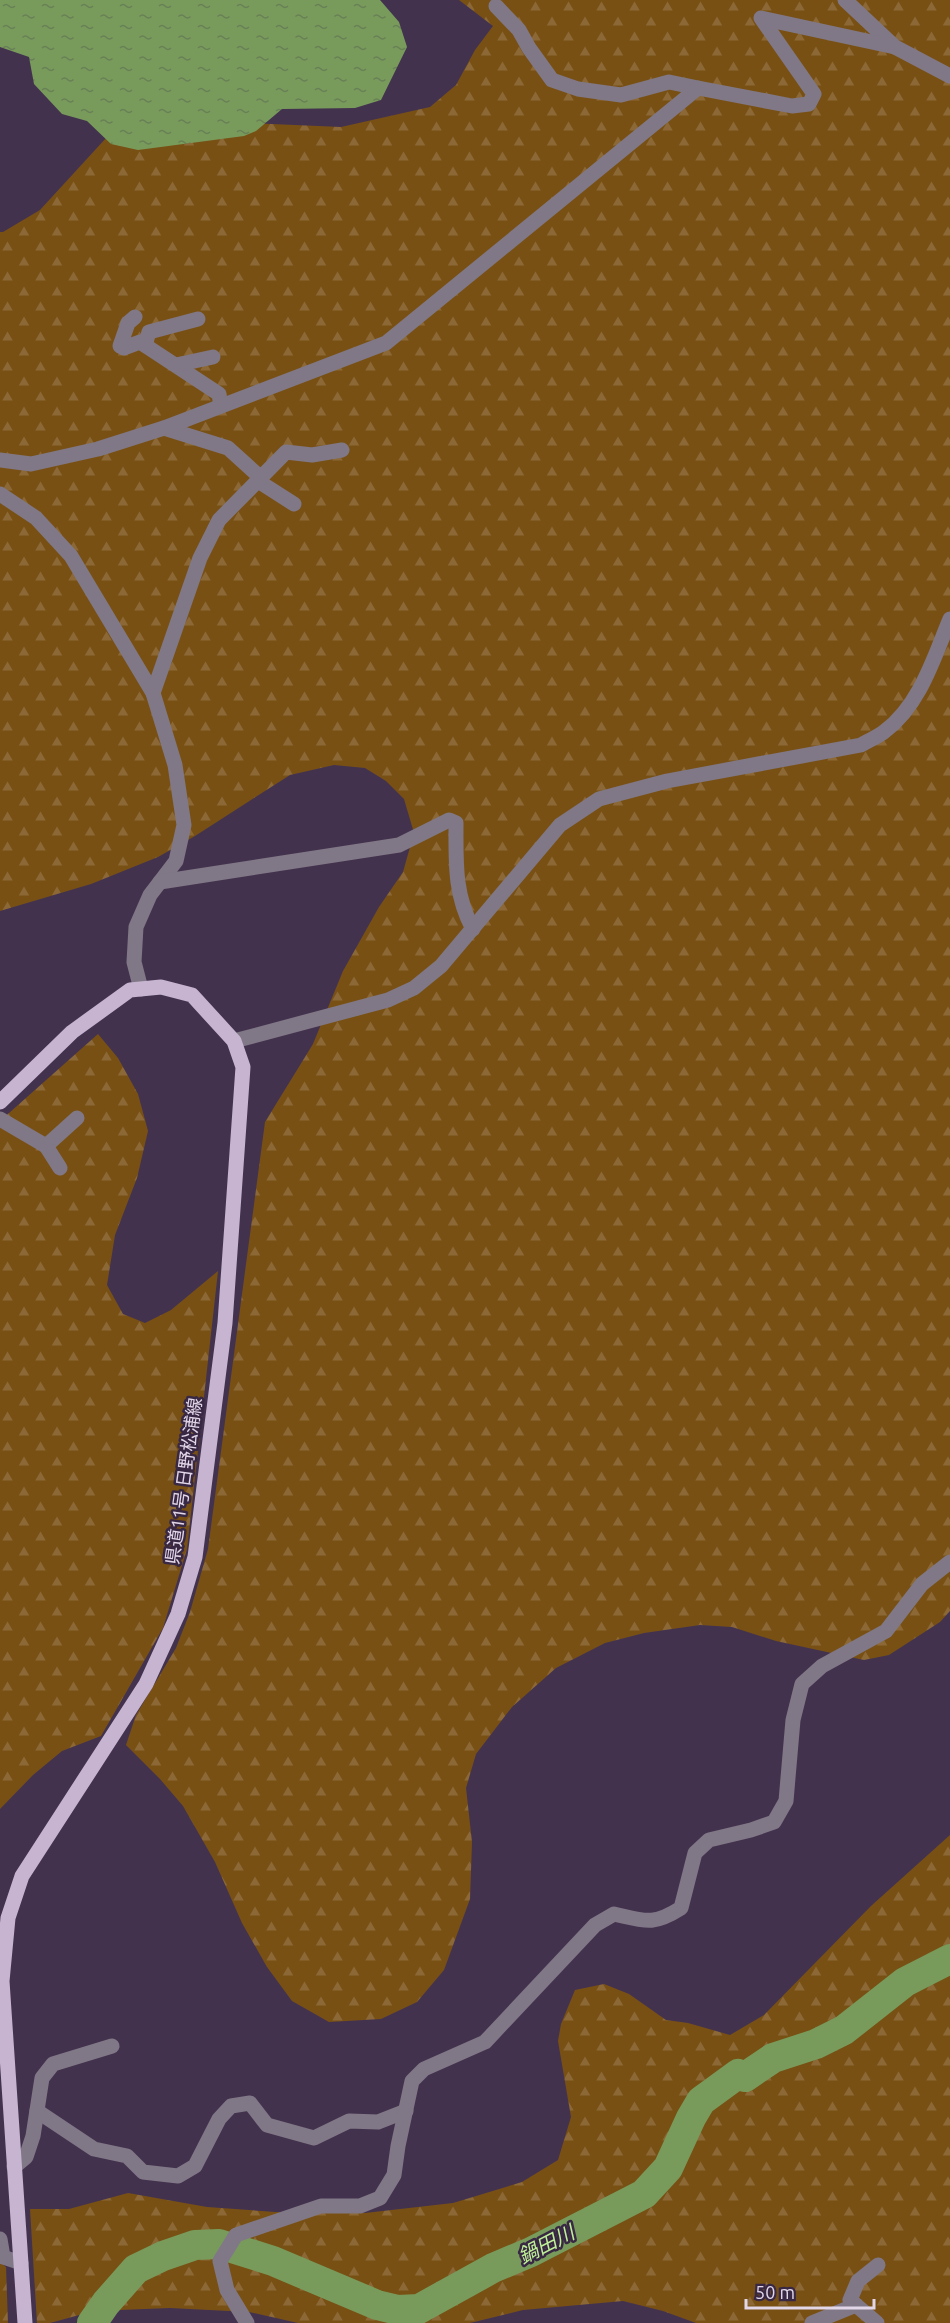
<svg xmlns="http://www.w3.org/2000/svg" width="950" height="2323" viewBox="0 0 950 2323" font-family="Ubuntu,'Noto Sans JP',sans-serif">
	<defs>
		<pattern id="forest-firs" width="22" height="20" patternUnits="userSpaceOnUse" patternTransform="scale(1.5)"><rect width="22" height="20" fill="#785014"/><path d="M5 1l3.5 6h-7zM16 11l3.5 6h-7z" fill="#8b6836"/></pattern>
		<pattern id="water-ripples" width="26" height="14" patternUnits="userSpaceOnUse" patternTransform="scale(1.5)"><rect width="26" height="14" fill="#789b5c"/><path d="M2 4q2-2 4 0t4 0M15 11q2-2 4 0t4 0" fill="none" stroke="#688055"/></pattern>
	</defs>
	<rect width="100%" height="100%" fill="#43324e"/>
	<!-- forest -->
	<g fill="url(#forest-firs)">
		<polygon points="459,0 950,0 950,1611 940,1622 889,1655 864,1660 776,1641 732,1627 700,1625 644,1633 605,1643 556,1668 512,1707 476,1754 466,1788 472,1842 470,1899 444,1970 417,2002 381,2019 329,2022 292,2001 267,1967 242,1923 215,1862 183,1806 160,1779 126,1745 136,1715 176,1648 190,1612 208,1549 265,1122 313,1044 343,971 379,907 403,872 414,833 404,799 386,781 365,768 334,765 290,775 195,836 158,857 91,884 0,911 0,232 3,232 40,210 107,137 228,122 341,127 430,107 456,85 475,50 493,26"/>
		<polygon points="98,1034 118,1058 138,1094 148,1131 137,1178 115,1235 107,1285 123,1314 145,1323 171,1310 218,1271 187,1549 163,1628 101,1736 62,1751 33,1775 0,1809 0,1121"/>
		<polygon points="950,1835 950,2323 696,2323 663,2311 623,2301 523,2310 470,2323 298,2323 249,2312 170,2308 94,2311 50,2323 37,2323 30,2209 69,2209 128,2193 207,2207 275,2212 365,2213 453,2203 522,2182 558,2160 571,2117 558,2041 561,2024 575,1990 604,1984 629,1994 666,2020 688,2023 730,2035 764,2015 871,1906"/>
		<polygon points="0,2262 6,2267 8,2323 0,2323"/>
	</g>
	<!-- water -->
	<polygon fill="url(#water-ripples)" points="0,0 380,0 399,22 407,47 381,100 355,108 282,109 256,131 244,136 138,150 111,144 87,121 62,114 34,84 29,57 0,47"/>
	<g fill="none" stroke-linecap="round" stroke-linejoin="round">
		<!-- river -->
		<polyline stroke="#789b5c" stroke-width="30" points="92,2323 106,2303 136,2269 163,2256 195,2245 219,2244 273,2261 377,2305 398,2310 419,2309 493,2268 531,2252 644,2194 668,2168 691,2118 701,2101 738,2074 745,2077 773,2058 816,2044 844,2030 905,1982 950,1959"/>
		<!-- minor -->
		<g stroke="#807886" stroke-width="15">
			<polyline points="845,0 895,47 950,76"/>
			<polyline points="496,6 519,30 529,48 552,80 578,89 621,95 669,82 698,88"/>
			<polyline points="135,317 128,323 120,346 124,348 140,342 219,394 221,406"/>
			<polyline points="145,345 149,332 198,319"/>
			<polyline points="176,365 213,357"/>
			<polyline points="164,428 228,448 261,478"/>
			<polyline points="0,460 31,464 98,449 164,428 386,343 698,88 792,106 809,104 814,94 761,18 895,47"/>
			<polyline points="258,481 294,504"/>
			<polyline points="0,494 36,518 71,556 153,693 175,765 184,825 176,861 150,895 136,927 134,962 141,989"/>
			<polyline points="153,693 200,558 219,520 286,452 312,455 342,450"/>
			<path d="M160,882L399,845L449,820L456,823C456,860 454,895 473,929"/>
			<path d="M234,1041L388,1000L414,988L441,966L560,825L599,799L667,781L861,745C869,740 878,737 885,731C920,705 934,657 950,619"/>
			<polyline points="0,1119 46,1146 77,1118"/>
			<polyline points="46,1146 60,1168"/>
			<polyline points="37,2111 94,2149 127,2156 143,2172 178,2176 195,2166 219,2119 231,2106 250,2103 267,2125 314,2138 349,2121 378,2122 406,2111"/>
			<polyline points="14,2167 26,2157 33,2136 42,2078 53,2064 112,2046"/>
			<polyline points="0,2239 3,2257 21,2263"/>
			<path d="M247,2323L227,2290L220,2261L236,2235L321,2206H360L380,2198L394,2175L398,2146L412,2081L424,2069L485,2042L595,1925L614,1914C645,1921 653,1926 681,1908L695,1853L709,1840L751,1830L774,1822L786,1801L793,1720L802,1684L822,1666L886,1631L922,1584L950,1562"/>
			<polyline points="812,2323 856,2305"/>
			<polyline points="877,2323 850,2300 858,2281 878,2265"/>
		</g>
		<!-- major -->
		<polyline stroke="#c6b4d1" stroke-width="15" points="0,1102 72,1032 130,990 161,987 192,995 234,1041 243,1067 225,1323 195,1557 178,1614 146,1684 22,1876 8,1918 2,1981 25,2323"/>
	</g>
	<g text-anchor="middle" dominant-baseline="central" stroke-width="5" stroke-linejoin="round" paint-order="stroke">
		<!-- street labels -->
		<g font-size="18" fill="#e2d7e9" stroke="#392843">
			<text transform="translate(183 1481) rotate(-82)">県道11号 日野松浦線</text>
		</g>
		<!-- water labels -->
		<g font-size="20" font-style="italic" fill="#bff197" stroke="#392843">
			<text transform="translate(546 2244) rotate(-27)">鍋田川</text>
		</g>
	</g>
	<!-- scale -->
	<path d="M746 2299v9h128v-9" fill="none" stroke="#e2d7e9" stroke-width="3"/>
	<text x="755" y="2299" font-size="18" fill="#e2d7e9" stroke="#392843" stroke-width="4.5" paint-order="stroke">50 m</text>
</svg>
